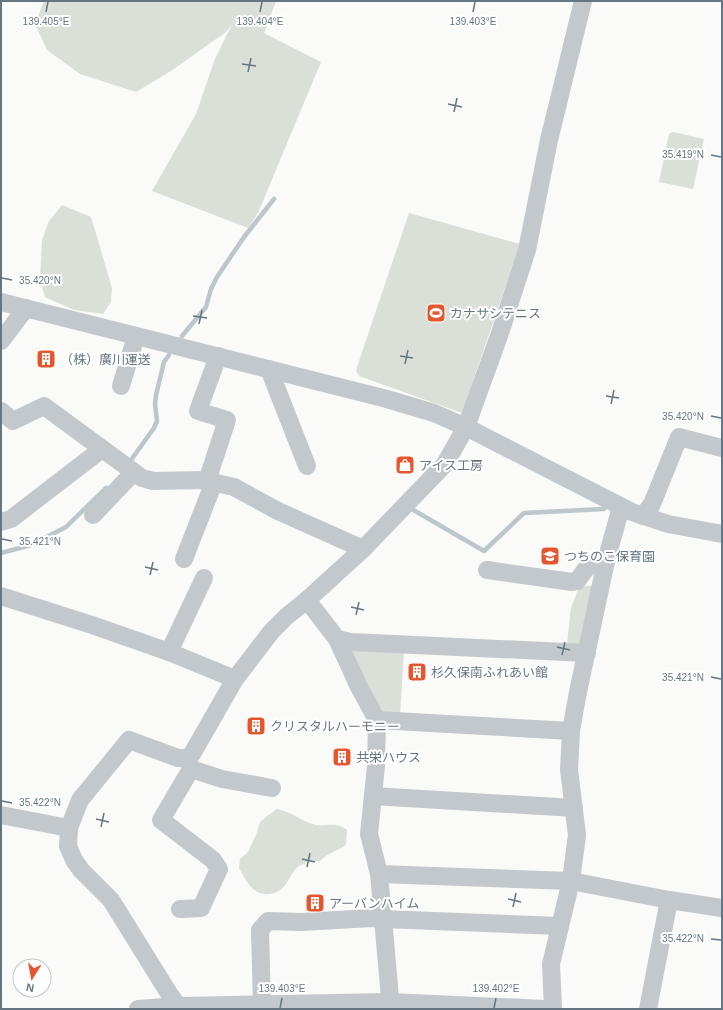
<svg xmlns="http://www.w3.org/2000/svg" width="723" height="1010" viewBox="0 0 723 1010" font-family="Arial,'Noto Sans JP',sans-serif">
	<rect width="100%" height="100%" fill="#fafaf8"/>
	<!-- green -->
	<g fill="#dadfd7">
		<polygon points="44,1 276,1 264,33 321,62 258,213 248,228 152,191 196,114 215,59 232,24 226,32 171,71 136,92 80,74 47,50 35,24"/>
		<polygon points="673,132 704,139 693,189 659,182 669,134"/>
		<polygon points="62,205 91,217 112,288 111,302 103,314 74,310 45,297 40,280 42,240 49,221"/>
		<polygon points="409,213 520,244 462,413 359,376 356,370"/>
		<polygon points="595,585 585,638 577,645 567,644 571,608 579,587"/>
		<polygon points="354,650 404,650 400,717 383,714 352,654"/>
		<path d="M277,809C291,811 302,822 316,825C328,827 335,821 347,830L346,845C336,852 329,852 320,861C313,861 306,862 299,866C292,871 290,878 286,884C278,895 264,898 253,889C247,883 243,875 239,868L240,859L248,852L256,835L260,822L267,816Z"/>
	</g>
	<g fill="none" stroke-linecap="round" stroke-linejoin="round">
		<!-- stream -->
		<g stroke="#bbc7cb" stroke-width="4.5">
			<polyline points="182,336 206,307 211,289 217,277 244,237 274,199"/>
			<polyline points="131,460 154,428 157,421 155,404 156,395 164,362 169,355"/>
			<polyline points="410,508 484,551 524,513 604,509"/>
			<polyline points="1,553 31,545 66,527 106,488"/>
		</g>
		<!-- minor -->
		<g stroke="#c3c8cc" stroke-width="18">
			<polyline points="1,302 387,399 434,413 466,427 632,512 668,524 722,534"/>
			<polyline points="1,341 26,308"/>
			<polyline points="269,369 307,466"/>
			<polyline points="121,386 136,336"/>
			<polyline points="1,411 13,421 44,406 142,478 153,481 203,480 234,487 278,511 363,549"/>
			<polyline points="207,481 227,420 198,411 218,356"/>
			<polyline points="93,515 133,473"/>
			<polyline points="643,516 652,504 679,437 722,448"/>
			<polyline points="1,522 11,519 102,449"/>
			<polyline points="184,559 214,482"/>
			<path d="M487,570L572,582L577,581C587,568 588,561 606,561"/>
			<polyline points="1,596 92,625 169,652 235,679"/>
			<polyline points="307,600 337,639 359,687 377,720 376,766 369,834 379,874 391,1009"/>
			<polyline points="337,639 351,642 587,653"/>
			<polyline points="169,652 204,578"/>
			<polyline points="377,720 571,731"/>
			<polyline points="191,769 222,779 272,788"/>
			<polyline points="373,796 574,808"/>
			<polyline points="1,815 69,828"/>
			<polyline points="379,874 571,881 669,900 722,908"/>
			<polyline points="180,909 201,908 219,869 213,860 161,820 191,769 188,758"/>
			<polyline points="262,1005 260,930 268,921 302,922 372,918 383,919 560,926"/>
			<polyline points="138,1009 179,1006 390,1002 545,1009"/>
			<polyline points="181,1009 170,995 111,900 81,870 74,860 68,846 69,828 80,800 129,740 178,758 188,758 192,754 235,679 271,632 287,616 307,600 363,549 445,464 466,427 499,336 527,250 549,140 583,1"/>
			<polyline points="553,1009 551,964 571,881 577,835 569,770 571,731 578,692 606,561 621,507"/>
			<polyline points="648,1009 669,900"/>
		</g>
	</g>
	<!-- ticks -->
	<path fill="none" stroke="#657683" stroke-width="1.5" d="M46,12L48,2M260,12L262,2M473,12L475,2M242,64L256,66M248,72L251,58M448,104L462,107M454,112L457,98M711,155L721,157M2,278L12,280M193,316L207,318M199,324L202,310M400,356L413,358M405,364L408,350M606,396L619,398M611,404L614,390M711,416L721,418M2,539L12,541M145,567L158,570M150,575L153,562M351,607L364,610M356,615L359,602M557,647L570,650M562,655L565,642M711,677L721,679M2,801L12,803M96,819L109,822M101,827L104,813M302,859L315,862M307,867L310,853M508,899L521,902M513,907L516,893M711,939L721,940M280,1008L282,998M494,1008L496,998"/>
	<!-- icons -->
	<defs>
		<g id="stadium-square" transform="scale(1)"><rect x="-9" y="-9" width="18" height="18" rx="4" fill="#e4572e" stroke="#fff"/><path d="M0-5a6.5 5 0 1 0 0 10a6.5 5 0 1 0 0-10ZM-3.5-1.8h7v3.6h-7Z" fill="#fff"/></g>
		<g id="building-square" transform="scale(1)"><rect x="-9" y="-9" width="18" height="18" rx="4" fill="#e4572e" stroke="#fff"/><path d="M-4-6H4V6H1V3H-1V6H-4ZM-2.5-4.3h1.7v1.8h-1.7ZM.8-4.3h1.7v1.8H.8ZM-2.5-1h1.7V.8h-1.7ZM.8-1h1.7V.8H.8Z" fill="#fff"/></g>
		<g id="shop-square" transform="scale(1)"><rect x="-9" y="-9" width="18" height="18" rx="4" fill="#e4572e" stroke="#fff"/><path d="M-5-2.5h2.3a2.7 3.5 0 0 1 5.4 0H5L5.5 6h-11ZM-1.5-2.5h3a1.5 2.3 0 0 0-3 0Z" fill="#fff"/></g>
		<g id="school-square" transform="scale(1)"><rect x="-9" y="-9" width="18" height="18" rx="4" fill="#e4572e" stroke="#fff"/><path d="M0-5L7-2L0 1L-7-2ZM-4 1L0 2.5L4 1V4Q0 6-4 4Z" fill="#fff"/></g>
	</defs>
	<g fill-rule="evenodd">
		<use href="#stadium-square" x="436" y="313"/>
		<use href="#building-square" x="46" y="359"/>
		<use href="#shop-square" x="405" y="465"/>
		<use href="#school-square" x="550" y="556"/>
		<use href="#building-square" x="417" y="672"/>
		<use href="#building-square" x="256" y="726"/>
		<use href="#building-square" x="342" y="757"/>
		<use href="#building-square" x="315" y="903"/>
	</g>
	<g text-anchor="middle" dominant-baseline="central" stroke-width="4" stroke-linejoin="round" paint-order="stroke">
		<!-- poi labels -->
		<g font-size="13" fill="#657683" stroke="#fff" text-anchor="start">
			<text x="450" y="313">カナサシテニス</text>
			<text x="60" y="359">（株）廣川運送</text>
			<text x="419" y="465">アイス工房</text>
			<text x="564" y="556">つちのこ保育園</text>
			<text x="431" y="672">杉久保南ふれあい館</text>
			<text x="270" y="726">クリスタルハーモニー</text>
			<text x="356" y="757">共栄ハウス</text>
			<text x="329" y="903">アーバンハイム</text>
		</g>
	</g>
	<g font-size="10" text-anchor="middle" fill="#657683" stroke="#fff" stroke-width="4" stroke-linejoin="round" paint-order="stroke">
		<text x="260" y="25">139.404°E</text>
		<text x="473" y="25">139.403°E</text>
		<text x="46" y="25">139.405°E</text>
		<text x="683" y="158">35.419°N</text>
		<text x="40" y="284">35.420°N</text>
		<text x="683" y="420">35.420°N</text>
		<text x="40" y="545">35.421°N</text>
		<text x="683" y="681">35.421°N</text>
		<text x="40" y="806">35.422°N</text>
		<text x="683" y="942">35.422°N</text>
		<text x="282" y="992">139.403°E</text>
		<text x="496" y="992">139.402°E</text>
	</g>
	<!-- border -->
	<rect width="723" height="1010" fill="none" stroke="#657683" stroke-width="4"/>
	<!-- north arrow -->
	<g transform="translate(32 978) rotate(191)"><circle r="19" fill="#ffffff" stroke="#c1c8cd"/>
	<path d="M0-3L7 15L0 10L-7 15Z" fill="#e4572e"/>
	<text y="-6" font-size="11" font-weight="bold" text-anchor="middle" fill="#657683">N</text>
	</g>
</svg>
